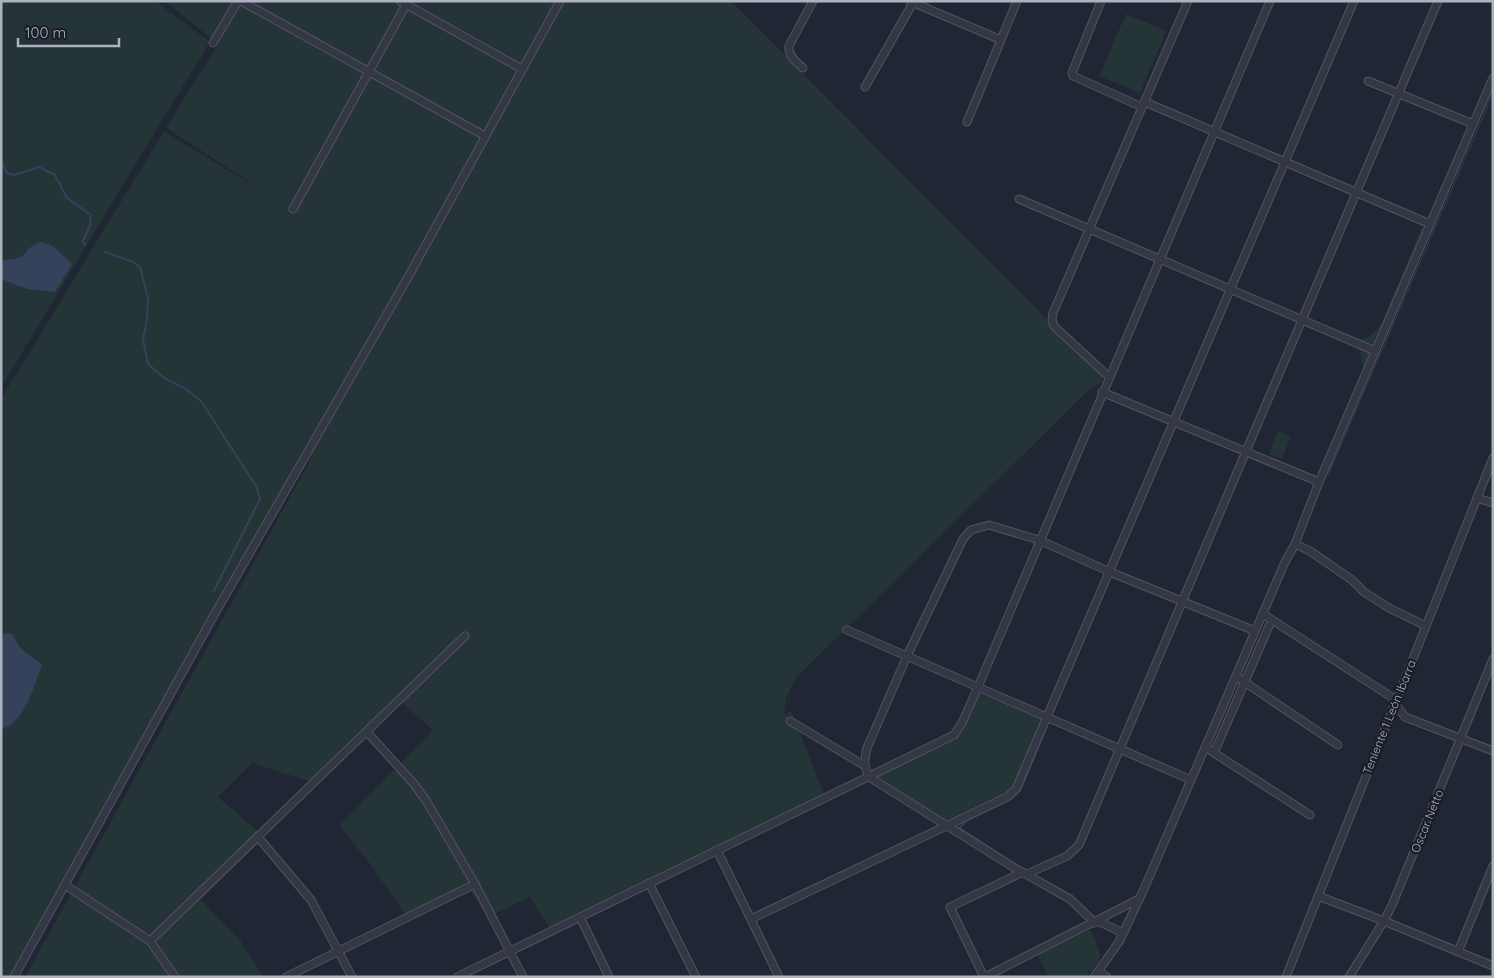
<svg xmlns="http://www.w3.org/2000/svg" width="1494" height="978" viewBox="0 0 1494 978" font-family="Quicksand,sans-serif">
	<rect width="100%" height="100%" fill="#202633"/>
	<!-- green -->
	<g fill="#253437">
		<polygon points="1,1 155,1 209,41 209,43 1,387"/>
		<polygon points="165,1 561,1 11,977 1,977 1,399 164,131 272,197 166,128 218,44"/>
		<polygon points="562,1 731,1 1103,376 1103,381 1098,385 1090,389 797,677 786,698 784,714 791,711 827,802 553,933 530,897 488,917 471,891 409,920 371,865 339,826 433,730 402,703 319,784 252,763 218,797 265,837 200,900 240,940 263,977 25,977 312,457 316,461 309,453"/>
		<polygon points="1126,14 1166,31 1140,93 1099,76"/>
		<polygon points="1422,227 1424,228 1363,371 1360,351 1354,341 1368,337 1380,326"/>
		<polygon points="1278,431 1291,436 1282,459 1269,454"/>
		<polygon points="979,693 1043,720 1015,783 1007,792 945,821 877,777 954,738"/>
		<path d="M1090,930L1092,932L1100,955C1100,965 1091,970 1085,977H1048L1037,955Z"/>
	</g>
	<!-- water -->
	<g fill="#36425b">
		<polygon points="1493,93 1493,95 1328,476 1327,476"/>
		<path d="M41,242L53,246L72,264L55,292L27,289L1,279L2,261C7,259 13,260 18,258C27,255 27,246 41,242Z"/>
		<path d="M6,633L12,634L20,648L42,665C35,683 24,725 1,729V635Z"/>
		<polygon points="1049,724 1021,791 1011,800 966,822 961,828 1028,871 955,826 959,827 964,822 1014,796 1020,790"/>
	</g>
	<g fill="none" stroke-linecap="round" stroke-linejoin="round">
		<!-- stream -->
		<g stroke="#36425b" stroke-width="2">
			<polyline points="1,161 7,173 14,175 39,167 55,175 67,198 91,215 90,225 83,241 85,245"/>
			<polyline points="105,252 133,262 140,267 148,299 147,320 143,339 148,364 164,378 184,388 201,401 256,486 260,499 214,591"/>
		</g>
		<!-- minor casing -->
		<g stroke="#515562" stroke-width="9">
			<g id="minor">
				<polyline points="241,1 485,136"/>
				<polyline points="400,1 522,69"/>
				<polyline points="1101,1 1072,73 1073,76 1142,107"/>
				<polyline points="912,2 1001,40"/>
				<polyline points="213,43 238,1"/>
				<path d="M803,68C796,62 788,56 789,46L813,1"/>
				<polyline points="1368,81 1473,124"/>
				<polyline points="865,87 910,8 912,1"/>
				<polyline points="1145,102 1430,224"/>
				<polyline points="967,122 1017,1"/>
				<polyline points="1019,199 1375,351"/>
				<polyline points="293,209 408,1"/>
				<polyline points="1109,377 1054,326 1052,320 1053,313 1188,1"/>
				<polyline points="1102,392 1319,482"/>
				<polyline points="1477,498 1493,503"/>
				<polyline points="1295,544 1310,551 1352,580 1364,592 1389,608 1426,626"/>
				<polyline points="1263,614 1390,696 1405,717 1493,751"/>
				<polyline points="847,630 1191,780"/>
				<polyline points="1240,679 1338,745"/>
				<polyline points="790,721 865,766"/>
				<polyline points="367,732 414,784 427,802 475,884 523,977"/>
				<polyline points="1205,747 1310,815"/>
				<polyline points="1214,753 1269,626"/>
				<polyline points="258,837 311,900 352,977"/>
				<polyline points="717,850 779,977"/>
				<polyline points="1027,874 1067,856 1079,845 1244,456 1438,1"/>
				<polyline points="649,883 696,977"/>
				<polyline points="65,885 150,941 175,977"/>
				<polyline points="1318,896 1384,921 1493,966"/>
				<polyline points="580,917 609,977"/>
				<polyline points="751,919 1007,797 1016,789 1354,1"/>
				<polyline points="1098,921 1123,933"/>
				<path d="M1095,923L1070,899L1013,867L869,777C864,766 864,759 867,748L907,656L963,539L971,530L989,525L1039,540L1110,572L1255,631"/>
				<polyline points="150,941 465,636"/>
				<polyline points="1458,952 1493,866"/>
				<polyline points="1099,971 1107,977"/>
				<polyline points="14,977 213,617 407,279 560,1"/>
				<polyline points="286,977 475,884"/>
				<polyline points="457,977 954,735 962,723 978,687 1270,1"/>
				<polyline points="984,977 950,907 1023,872"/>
				<polyline points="985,977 1139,899"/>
				<polyline points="1094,977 1119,942 1144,889 1285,562 1295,544 1319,482 1493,78"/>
				<polyline points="1286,977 1493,458"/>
				<polyline points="1349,977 1384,921 1393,903 1493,659"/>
			</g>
		</g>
		<!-- minor -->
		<use href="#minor" stroke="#333844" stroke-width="7"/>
	</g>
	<g text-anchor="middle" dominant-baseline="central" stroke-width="4.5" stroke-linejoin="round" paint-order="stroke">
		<!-- street labels -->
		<g font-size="12" fill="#adb2c1" stroke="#191d28">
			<text transform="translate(1389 717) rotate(-68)">Teniente 1 León Ibarra</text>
			<text transform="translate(1427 821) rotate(-68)">Oscar Netto</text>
		</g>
	</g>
	<!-- border -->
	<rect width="1494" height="978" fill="none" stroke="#adb2c1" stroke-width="5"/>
	<!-- scale -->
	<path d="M18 38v8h101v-8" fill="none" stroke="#adb2c1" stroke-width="2.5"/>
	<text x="25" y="38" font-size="15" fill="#adb2c1" stroke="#191d28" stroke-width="4" paint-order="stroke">100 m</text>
</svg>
